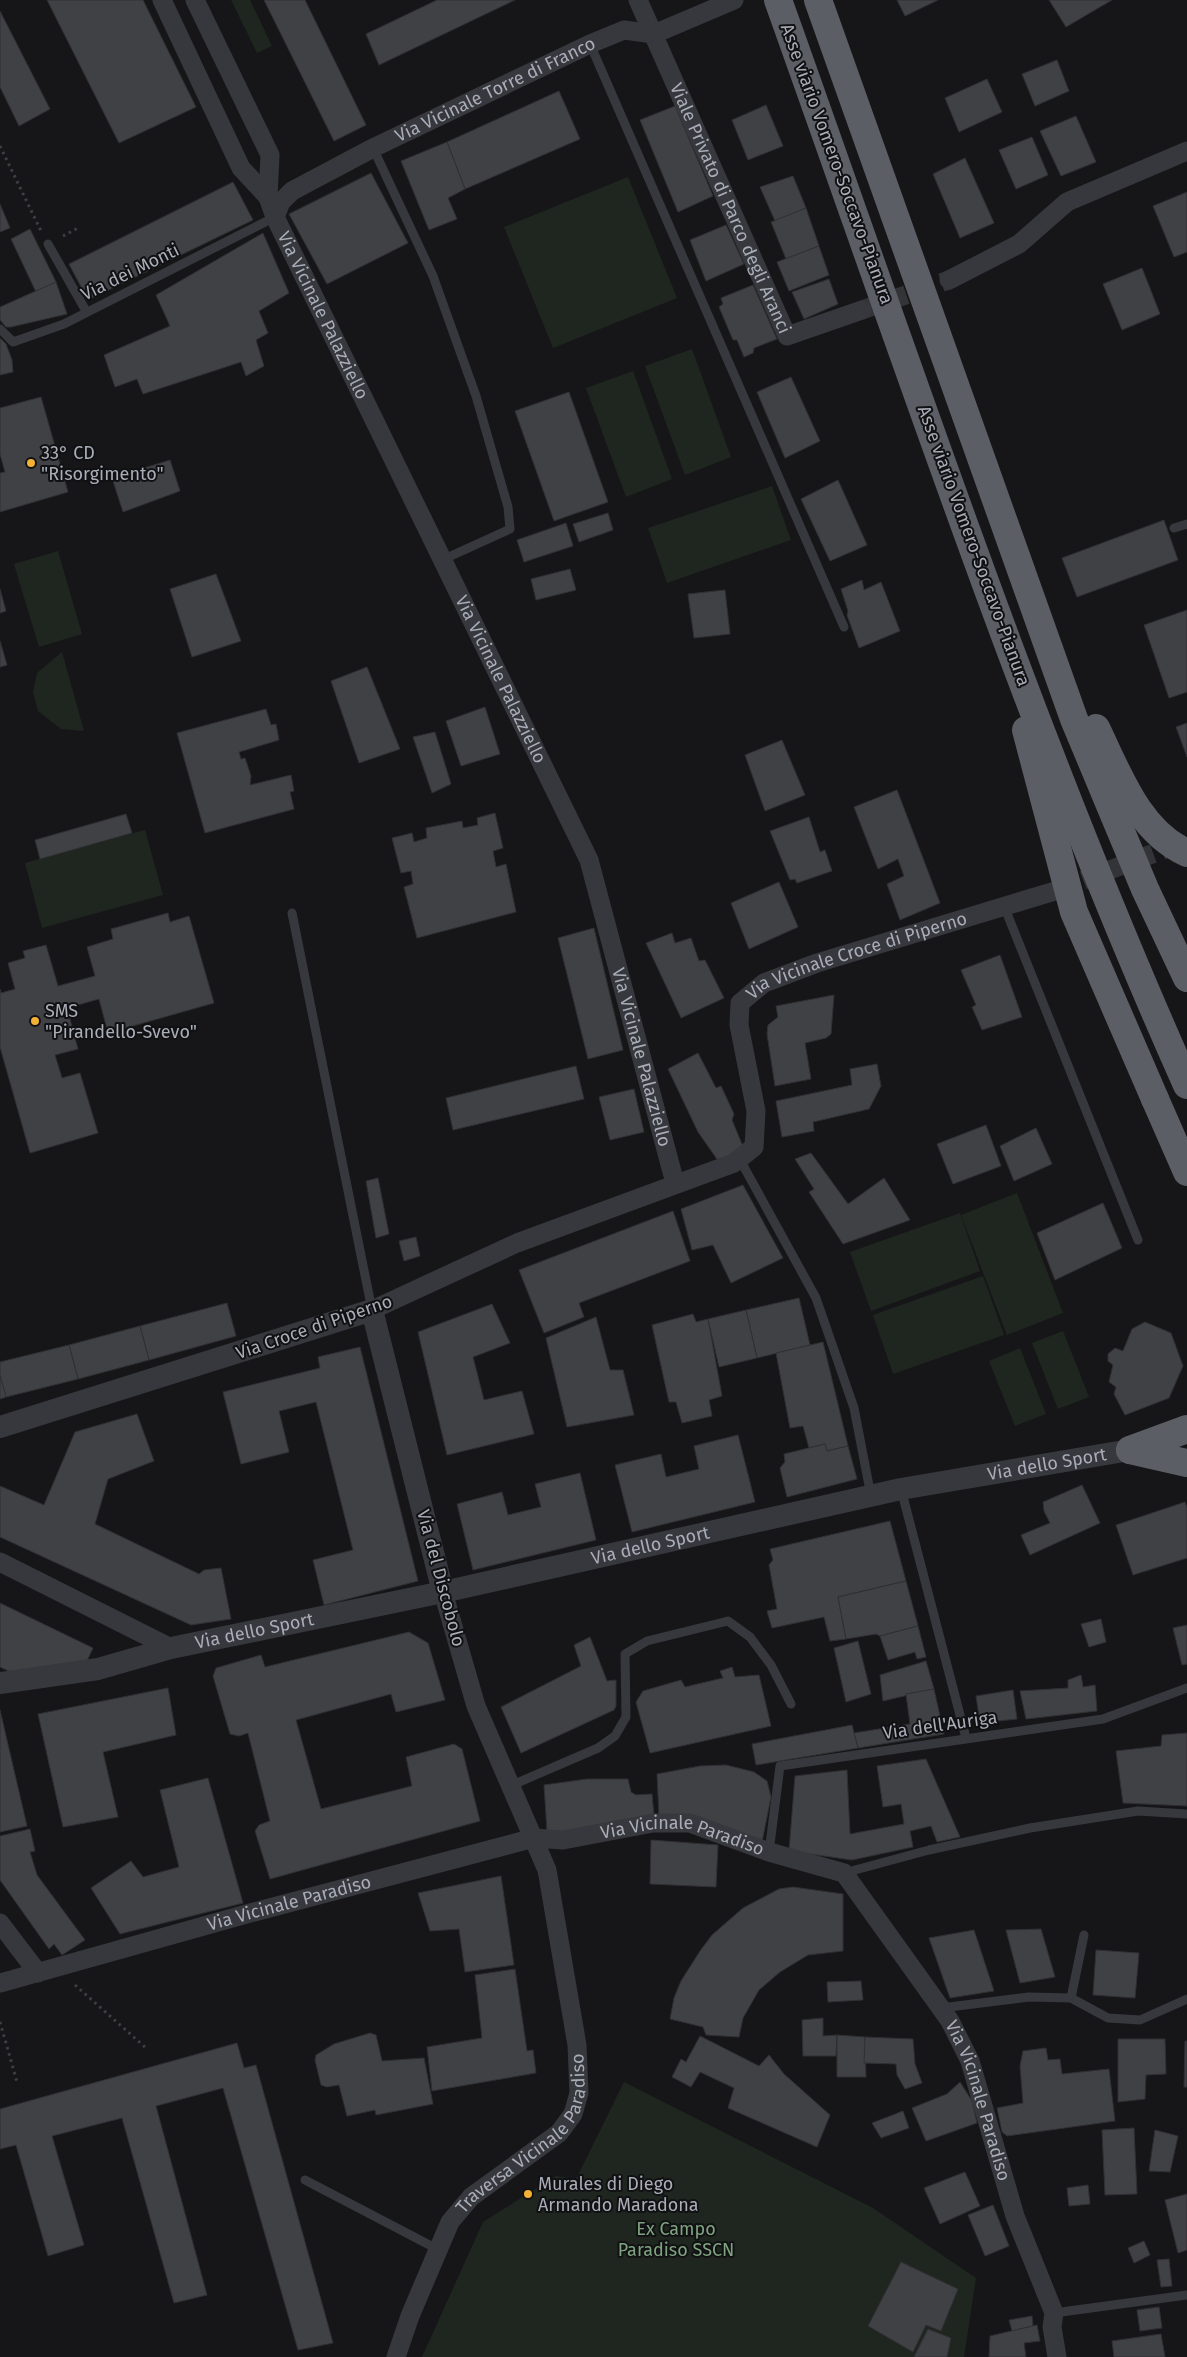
<svg xmlns="http://www.w3.org/2000/svg" width="1187" height="2357" viewBox="0 0 1187 2357" font-family="'Fira Sans',sans-serif">
	<rect width="100%" height="100%" fill="#161618"/>
	<!-- green -->
	<g fill="#1e261f">
		<polygon points="231,0 250,0 272,46 257,53"/>
		<polygon points="628,177 677,298 553,348 504,227"/>
		<polygon points="692,349 731,457 685,475 645,366"/>
		<polygon points="633,371 672,479 626,497 586,388"/>
		<polygon points="772,486 791,540 667,583 648,528"/>
		<polygon points="58,551 82,634 39,647 14,564"/>
		<polygon points="62,652 84,731 61,729 38,711 33,692 37,673"/>
		<polygon points="145,830 163,895 42,928 25,863"/>
		<polygon points="1017,1193 1063,1313 1007,1335 961,1215"/>
		<polygon points="960,1213 980,1271 871,1311 850,1252"/>
		<polygon points="983,1276 1004,1335 893,1374 873,1315"/>
		<polygon points="1063,1331 1089,1397 1058,1409 1032,1343"/>
		<polygon points="1020,1348 1046,1414 1015,1426 989,1361"/>
		<polygon points="624,2082 873,2208 976,2278 964,2357 422,2357 483,2222 556,2176 576,2179"/>
	</g>
	<!-- building -->
	<g fill="#404145" stroke="#303034">
		<polygon points="47,0 143,0 196,107 119,143"/>
		<polygon points="264,0 305,0 366,125 334,141"/>
		<polygon points="437,0 515,0 379,65 366,34"/>
		<polygon points="897,0 938,0 905,16"/>
		<polygon points="1049,0 1112,0 1066,27"/>
		<polygon points="0,11 50,109 19,126 0,87"/>
		<polygon points="1057,60 1069,91 1035,106 1022,74"/>
		<polygon points="987,79 1002,112 959,132 945,98"/>
		<polygon points="559,91 580,139 465,189 447,142"/>
		<polygon points="766,105 783,146 748,160 732,120"/>
		<polygon points="675,106 713,196 678,212 640,120"/>
		<polygon points="1076,116 1096,162 1061,176 1040,131"/>
		<polygon points="1032,137 1048,175 1016,189 999,150"/>
		<polygon points="447,142 465,189 448,198 457,219 429,230 401,161"/>
		<polygon points="965,158 994,223 960,238 933,174"/>
		<polygon points="371,173 408,243 327,284 289,214"/>
		<polygon points="793,176 806,208 775,221 760,187"/>
		<polygon points="233,182 253,220 88,300 69,264"/>
		<polygon points="1187,192 1187,252 1174,257 1153,206"/>
		<polygon points="0,204 10,228 0,232"/>
		<polygon points="806,208 819,246 786,259 771,222"/>
		<polygon points="726,225 744,264 706,281 690,240"/>
		<polygon points="30,229 56,282 36,292 11,239"/>
		<polygon points="263,233 289,293 259,311 268,333 256,340 264,366 246,376 241,362 143,394 137,379 115,387 104,355 170,326 156,295"/>
		<polygon points="819,246 829,275 789,291 777,262"/>
		<polygon points="1142,268 1160,314 1122,330 1103,284"/>
		<polygon points="829,279 838,304 804,319 792,292"/>
		<polygon points="56,282 67,314 11,327 6,327 0,320 0,307"/>
		<polygon points="753,285 777,339 754,348 753,353 744,357 737,340 733,340 719,307 723,304 721,298"/>
		<polygon points="0,338 6,344 12,360 13,372 0,375"/>
		<polygon points="791,377 820,441 785,458 757,392"/>
		<polygon points="569,392 608,502 554,521 515,411"/>
		<polygon points="41,397 68,492 0,512 0,473 5,472 0,454 0,408"/>
		<polygon points="170,460 180,491 123,512 112,478"/>
		<polygon points="838,480 867,545 830,561 801,499"/>
		<polygon points="608,513 613,530 579,542 573,524"/>
		<polygon points="1164,520 1178,560 1077,597 1062,558"/>
		<polygon points="566,523 573,546 524,562 517,540"/>
		<polygon points="570,569 576,590 536,600 531,579"/>
		<polygon points="216,574 241,641 192,657 170,589"/>
		<polygon points="862,580 864,590 881,582 900,631 859,648 847,615 848,611 841,589"/>
		<polygon points="0,589 6,611 0,613"/>
		<polygon points="725,590 730,634 694,638 688,594"/>
		<polygon points="1187,610 1187,692 1169,698 1144,625"/>
		<polygon points="0,641 7,665 0,667"/>
		<polygon points="367,667 400,749 359,763 331,681"/>
		<polygon points="485,707 500,754 461,766 446,721"/>
		<polygon points="266,709 271,725 276,724 279,740 239,752 241,759 245,758 251,776 250,785 291,775 294,791 290,792 294,809 205,833 177,733"/>
		<polygon points="1187,723 1187,757 1176,727"/>
		<polygon points="435,732 451,784 432,793 413,737"/>
		<polygon points="782,740 805,795 765,811 745,755"/>
		<polygon points="897,790 940,903 900,920 887,884 904,876 898,859 878,869 854,807"/>
		<polygon points="495,813 503,848 493,851 496,867 506,864 516,912 417,938 404,887 413,884 411,871 401,873 392,838 412,833 414,842 427,838 426,828 462,821 463,828 478,825 477,818"/>
		<polygon points="126,814 132,833 40,859 35,840"/>
		<polygon points="809,817 820,852 825,850 832,871 797,883 795,879 790,880 770,831"/>
		<polygon points="779,882 798,927 749,949 731,903"/>
		<polygon points="168,913 170,922 189,916 214,1003 108,1033 99,999 67,1008 78,1049 55,1055 62,1078 80,1073 98,1133 30,1153 0,1047 0,989 1,993 15,989 8,963 25,958 23,951 46,945 58,986 95,976 87,947 113,939 111,929"/>
		<polygon points="594,928 623,1050 588,1059 558,938"/>
		<polygon points="672,933 675,943 691,938 699,961 705,960 724,998 681,1018 646,943"/>
		<polygon points="1000,955 1022,1017 982,1030 972,1007 976,1005 961,970"/>
		<polygon points="834,995 831,1034 826,1038 805,1043 811,1079 775,1086 767,1034 768,1025 778,1017 776,1006"/>
		<polygon points="698,1053 716,1088 721,1086 734,1114 732,1120 744,1149 719,1162 698,1132 668,1069"/>
		<polygon points="877,1064 881,1086 869,1109 813,1122 814,1131 782,1137 776,1101 852,1085 850,1069"/>
		<polygon points="576,1066 584,1099 453,1130 446,1098"/>
		<polygon points="634,1089 644,1132 610,1140 599,1097"/>
		<polygon points="986,1125 1001,1166 953,1184 937,1144"/>
		<polygon points="1036,1128 1052,1164 1014,1181 1000,1146"/>
		<polygon points="811,1153 848,1204 884,1178 910,1220 843,1244 809,1192 814,1189 795,1159"/>
		<polygon points="378,1178 389,1234 376,1238 366,1181"/>
		<polygon points="743,1185 783,1258 731,1283 713,1245 692,1250 681,1209"/>
		<polygon points="1103,1203 1122,1248 1055,1280 1037,1233"/>
		<polygon points="673,1211 690,1261 579,1303 584,1317 544,1333 519,1270"/>
		<polygon points="416,1237 420,1256 404,1261 399,1241"/>
		<polygon points="799,1298 810,1345 757,1358 746,1310"/>
		<polygon points="227,1303 236,1336 149,1360 140,1326"/>
		<polygon points="492,1304 510,1343 473,1357 484,1400 522,1391 534,1434 447,1455 418,1332"/>
		<polygon points="746,1310 757,1358 719,1367 708,1319"/>
		<polygon points="693,1314 696,1322 708,1319 722,1396 709,1400 712,1416 682,1423 676,1402 669,1402 652,1325"/>
		<polygon points="596,1317 610,1370 623,1370 634,1415 567,1427 546,1338"/>
		<polygon points="1145,1322 1171,1333 1183,1366 1169,1398 1125,1415 1114,1394 1116,1387 1109,1382 1113,1365 1108,1361 1108,1354 1115,1348 1123,1351 1132,1329"/>
		<polygon points="140,1326 149,1360 78,1379 69,1345"/>
		<polygon points="823,1342 848,1446 827,1451 825,1444 809,1448 803,1426 790,1428 776,1353"/>
		<polygon points="69,1345 78,1379 6,1397 0,1375 0,1362"/>
		<polygon points="360,1347 418,1581 324,1605 313,1560 353,1550 316,1402 279,1411 289,1452 241,1464 223,1392 320,1368 318,1357"/>
		<polygon points="0,1375 6,1397 0,1399"/>
		<polygon points="137,1414 154,1461 108,1479 95,1524 199,1574 204,1570 221,1568 231,1619 191,1625 0,1537 0,1486 44,1505 75,1432"/>
		<polygon points="738,1435 755,1502 632,1532 615,1465 661,1454 666,1477 699,1469 694,1446"/>
		<polygon points="825,1444 827,1451 848,1446 857,1479 787,1497 780,1468 785,1462 784,1454"/>
		<polygon points="580,1473 596,1540 473,1570 457,1504 502,1492 508,1515 541,1507 535,1484"/>
		<polygon points="1082,1485 1100,1523 1030,1555 1021,1535 1050,1523 1044,1511 1043,1502"/>
		<polygon points="1185,1502 1187,1508 1187,1558 1133,1575 1116,1525"/>
		<polygon points="890,1521 906,1581 838,1597 846,1639 830,1641 824,1617 772,1628 767,1611 777,1609 769,1565 773,1560 770,1549"/>
		<polygon points="906,1581 918,1626 880,1636 876,1634 846,1639 838,1597"/>
		<polygon points="0,1603 93,1648 86,1663 17,1675 0,1667"/>
		<polygon points="1101,1619 1106,1642 1089,1647 1081,1624"/>
		<polygon points="1187,1625 1187,1664 1182,1665 1173,1628"/>
		<polygon points="918,1626 926,1657 917,1659 915,1652 888,1660 880,1636"/>
		<polygon points="409,1632 428,1643 445,1700 396,1712 391,1694 296,1720 321,1809 412,1786 406,1757 454,1744 462,1749 480,1821 270,1879 255,1831 259,1825 270,1821 248,1733 239,1736 230,1734 213,1676 216,1668 261,1655 265,1667"/>
		<polygon points="590,1637 607,1681 616,1680 616,1706 614,1710 521,1753 501,1707 581,1666 574,1645"/>
		<polygon points="858,1641 871,1694 846,1702 834,1648"/>
		<polygon points="926,1661 934,1689 883,1701 880,1675"/>
		<polygon points="732,1667 735,1677 759,1675 771,1726 650,1753 636,1702 643,1691 681,1680 685,1687 723,1678 720,1671"/>
		<polygon points="1081,1675 1083,1687 1095,1685 1097,1711 1026,1719 1020,1691 1068,1688 1068,1680"/>
		<polygon points="168,1688 176,1735 103,1752 118,1817 63,1827 38,1714"/>
		<polygon points="934,1689 944,1734 858,1748 854,1733 910,1724 906,1694"/>
		<polygon points="1013,1690 1017,1719 980,1723 976,1696"/>
		<polygon points="0,1710 27,1826 0,1832"/>
		<polygon points="852,1725 858,1748 756,1765 752,1744"/>
		<polygon points="1187,1733 1187,1806 1123,1803 1116,1751 1161,1746 1162,1735"/>
		<polygon points="926,1759 960,1837 937,1842 931,1826 910,1831 913,1847 852,1860 789,1851 795,1776 847,1770 850,1834 904,1824 901,1804 883,1807 877,1766"/>
		<polygon points="726,1765 754,1772 767,1781 771,1797 762,1842 659,1816 657,1774 700,1766"/>
		<polygon points="208,1778 243,1903 120,1934 91,1888 131,1861 143,1877 179,1867 160,1790"/>
		<polygon points="587,1779 628,1779 631,1792 636,1795 652,1794 654,1816 557,1834 547,1831 544,1785"/>
		<polygon points="30,1829 35,1851 30,1852 37,1875 85,1940 62,1955 54,1944 49,1949 0,1880 0,1836"/>
		<polygon points="651,1840 718,1845 716,1887 650,1884"/>
		<polygon points="501,1876 514,1965 465,1972 459,1929 430,1931 418,1893"/>
		<polygon points="793,1887 843,1894 843,1951 808,1955 780,1972 759,1990 743,2018 739,2037 706,2035 703,2027 670,2019 674,1998 681,1981 700,1951 712,1935 743,1908 779,1889"/>
		<polygon points="1041,1929 1055,1977 1020,1983 1006,1930"/>
		<polygon points="974,1930 994,1991 950,1998 929,1938"/>
		<polygon points="1096,1950 1139,1953 1135,1998 1093,1995"/>
		<polygon points="515,1969 527,2051 533,2050 536,2073 432,2091 427,2047 482,2038 475,1975"/>
		<polygon points="861,1981 863,2000 828,2002 827,1982"/>
		<polygon points="823,2018 823,2036 837,2035 836,2056 803,2056 802,2020"/>
		<polygon points="370,2033 376,2035 382,2061 424,2058 433,2104 376,2115 375,2110 347,2116 339,2085 327,2087 321,2085 315,2060 316,2055 334,2044"/>
		<polygon points="837,2035 865,2037 866,2077 837,2077"/>
		<polygon points="700,2036 759,2066 769,2055 784,2074 830,2115 817,2147 728,2108 734,2088 700,2072 691,2087 672,2077 681,2059 686,2062"/>
		<polygon points="865,2037 913,2039 915,2064 922,2083 905,2089 897,2075 896,2064 864,2063"/>
		<polygon points="1118,2039 1165,2039 1166,2074 1146,2075 1145,2099 1118,2102"/>
		<polygon points="1185,2041 1187,2041 1187,2087 1184,2087"/>
		<polygon points="237,2043 244,2068 256,2065 333,2343 298,2350 223,2088 156,2106 207,2295 174,2303 122,2118 52,2136 84,2245 48,2256 16,2145 0,2149 0,2109"/>
		<polygon points="1046,2048 1048,2060 1060,2059 1062,2074 1109,2069 1115,2121 1007,2136 1002,2132 997,2108 1023,2103 1020,2066 1023,2051"/>
		<polygon points="960,2082 972,2101 977,2123 926,2141 912,2108 947,2094"/>
		<polygon points="903,2111 909,2128 881,2138 872,2123"/>
		<polygon points="1134,2128 1137,2194 1105,2195 1102,2130"/>
		<polygon points="1155,2130 1178,2136 1170,2172 1149,2171"/>
		<polygon points="965,2172 980,2206 940,2224 924,2188"/>
		<polygon points="1088,2185 1090,2204 1069,2206 1067,2188"/>
		<polygon points="1187,2194 1187,2250 1178,2253 1165,2200"/>
		<polygon points="993,2205 1009,2246 985,2256 968,2215"/>
		<polygon points="1144,2241 1150,2255 1134,2263 1128,2248"/>
		<polygon points="1169,2259 1172,2286 1161,2287 1157,2260"/>
		<polygon points="901,2262 958,2289 941,2331 926,2325 913,2352 868,2326"/>
		<polygon points="1159,2307 1162,2328 1140,2331 1137,2310"/>
		<polygon points="1032,2316 1033,2326 1012,2331 1009,2320"/>
		<polygon points="1037,2325 1040,2341 1024,2343 1026,2357 989,2357 990,2336"/>
		<polygon points="928,2329 951,2338 947,2357 914,2357"/>
		<polygon points="1161,2334 1165,2357 1114,2357 1112,2341"/>
	</g>
	<g fill="none" stroke-linecap="round" stroke-linejoin="round">
		<!-- minor-tunnel -->
		<g stroke="#333438" stroke-width="19" stroke-dasharray="19 9" stroke-linecap="butt">
			<polyline points="862,310 949,280"/>
			<polyline points="1057,890 1181,843"/>
		</g>
		<!-- path -->
		<g stroke="#3d3f44" stroke-width="3" stroke-dasharray="2.5 4" stroke-linecap="butt">
			<polyline points="0,146 41,231"/>
			<polyline points="63,236 80,227"/>
			<polyline points="75,1985 146,2048"/>
			<polyline points="0,2022 17,2082"/>
		</g>
		<!-- service -->
		<g stroke="#37383d" stroke-width="9">
			<polyline points="590,44 844,627"/>
			<polyline points="373,148 433,276 476,396 508,507 510,529 442,560"/>
			<polyline points="48,244 86,311"/>
			<polyline points="0,329 13,342 64,324 275,217"/>
			<polyline points="1174,528 1187,524"/>
			<polyline points="1004,906 1138,1240"/>
			<polyline points="292,913 372,1310"/>
			<polyline points="739,1158 816,1298 854,1408 871,1496"/>
			<polyline points="901,1489 966,1738"/>
			<polyline points="510,1786 598,1748 615,1736 626,1717 625,1654 647,1641 728,1621 750,1637 771,1665 791,1704"/>
			<polyline points="769,1852 780,1766 1103,1719 1187,1688"/>
			<polyline points="844,1873 929,1850 1030,1828 1138,1811 1187,1814"/>
			<polyline points="1071,1998 1084,1935"/>
			<polyline points="941,2008 1029,1997 1071,1998 1108,2018 1140,2020 1187,1999"/>
			<polyline points="305,2180 439,2250"/>
			<polyline points="1054,2313 1187,2295"/>
		</g>
		<!-- minor -->
		<g stroke="#37383d" stroke-width="19">
			<polyline points="162,0 241,168 268,197"/>
			<path id="s1" d="M195,0L270,155L268,197L275,217L589,860L675,1183"/>
			<path id="s2" d="M638,0L787,336L862,310"/>
			<path id="s3" d="M275,217L281,202L292,191L373,148L590,44L624,30L654,34L734,0"/>
			<polyline points="949,280 1019,244 1067,202 1187,151"/>
			<path id="s4" d="M372,1310L517,1243L734,1163L754,1147L756,1111L739,1025L740,1003L764,983L817,963L1055,891"/>
			<polyline points="0,1562 171,1648"/>
			<polyline points="0,1923 38,1973"/>
			<path id="s5" d="M0,1983L254,1912L534,1838L563,1840L653,1823H690L769,1852L844,1873L950,2021L970,2061L1015,2216L1054,2313L1052,2327L1057,2357"/>
			<path id="s6" d="M396,2357L410,2316L450,2222L471,2197L559,2133L573,2114L579,2093L577,2045L547,1870L476,1706L443,1592"/>
		</g>
		<!-- tertiary -->
		<g stroke="#37383d" stroke-width="22">
			<polyline points="0,1427 372,1310 443,1592"/>
			<path id="s7" d="M0,1683L98,1669L171,1648L443,1592L901,1489L1130,1450"/>
		</g>
		<!-- trunk -->
		<g stroke="#5b5e65" stroke-width="28">
			<polyline points="1155,1099 1187,1172"/>
			<polyline points="1130,1450 1187,1429"/>
			<polyline points="1130,1450 1187,1463"/>
		</g>
		<!-- trunk-bridge -->
		<g stroke="#5b5e65" stroke-width="28">
			<path d="M778,0C908,363 1029,732 1187,1085"/>
			<polyline points="818,0 1074,719 1145,889 1187,978"/>
			<path d="M1096,728C1118,773 1138,831 1187,853"/>
			<polyline points="1026,730 1074,912 1155,1099"/>
		</g>
	</g>
	<!-- markers -->
	<g fill="#f2b134" stroke="#111113" stroke-width="2">
		<circle cx="31" cy="463" r="5"/>
		<circle cx="35" cy="1021" r="5"/>
		<circle cx="528" cy="2194" r="5"/>
	</g>
	<g text-anchor="middle" dominant-baseline="central" stroke-width="4" stroke-linejoin="round" paint-order="stroke">
		<!-- street labels -->
		<g font-size="18" fill="#a8adb8" stroke="#111113">
			<text stroke="none"><textPath href="#s3" startOffset="259">Via Vicinale Torre di Franco</textPath></text>
			<text transform="translate(837 164) rotate(70)">Asse viario Vomero-Soccavo-Pianura</text>
			<text stroke="none"><textPath href="#s2" startOffset="228">Viale Privato di Parco degli Aranci</textPath></text>
			<text transform="translate(130 272) rotate(-26)">Via dei Monti</text>
			<text stroke="none"><textPath href="#s1" startOffset="345">Via Vicinale Palazziello</textPath></text>
			<text transform="translate(974 546) rotate(70)">Asse viario Vomero-Soccavo-Pianura</text>
			<text stroke="none"><textPath href="#s1" startOffset="750">Via Vicinale Palazziello</textPath></text>
			<text stroke="none"><textPath href="#s4" startOffset="690">Via Vicinale Croce di Piperno</textPath></text>
			<text stroke="none"><textPath href="#s1" startOffset="1155">Via Vicinale Palazziello</textPath></text>
			<text transform="translate(314 1327) rotate(-19)">Via Croce di Piperno</text>
			<text stroke="none"><textPath href="#s7" startOffset="1070">Via dello Sport</textPath></text>
			<text stroke="none"><textPath href="#s7" startOffset="665">Via dello Sport</textPath></text>
			<text transform="translate(441 1578) rotate(75)">Via del Discobolo</text>
			<text stroke="none"><textPath href="#s7" startOffset="260">Via dello Sport</textPath></text>
			<text transform="translate(940 1725) rotate(-8)">Via dell'Auriga</text>
			<text stroke="none"><textPath href="#s5" startOffset="705">Via Vicinale Paradiso</textPath></text>
			<text stroke="none"><textPath href="#s5" startOffset="300">Via Vicinale Paradiso</textPath></text>
			<text stroke="none"><textPath href="#s5" startOffset="1140">Via Vicinale Paradiso</textPath></text>
			<text stroke="none"><textPath href="#s6" startOffset="266">Traversa Vicinale Paradiso</textPath></text>
		</g>
		<!-- poi labels -->
		<g font-size="18" fill="#a8adb8" stroke="#111113" text-anchor="start">
			<text x="41" y="453">33° CD<tspan x="41" dy="21">"Risorgimento"</tspan></text>
			<text x="45" y="1011">SMS<tspan x="45" dy="21">"Pirandello-Svevo"</tspan></text>
			<text x="538" y="2184">Murales di Diego<tspan x="538" dy="21">Armando Maradona</tspan></text>
		</g>
		<!-- park labels -->
		<g font-size="18" fill="#7fa381" stroke="#111113">
			<text x="676" y="2229">Ex Campo<tspan x="676" dy="21">Paradiso SSCN</tspan></text>
		</g>
	</g>
</svg>
